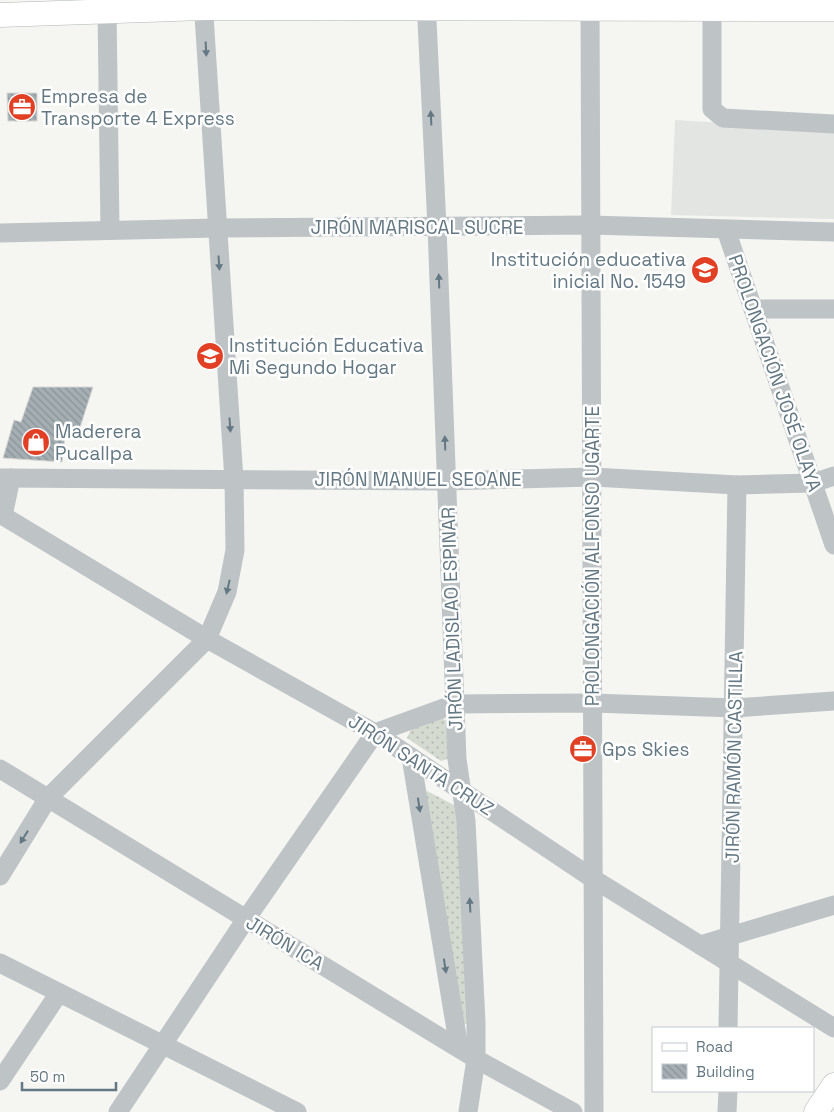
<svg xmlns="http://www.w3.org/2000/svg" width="834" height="1112" viewBox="0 0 834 1112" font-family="'Space Grotesk',sans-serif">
	<defs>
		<pattern id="grass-dots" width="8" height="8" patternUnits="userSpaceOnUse" patternTransform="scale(1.25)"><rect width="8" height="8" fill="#d5dad1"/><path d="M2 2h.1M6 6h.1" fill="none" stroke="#b0b6af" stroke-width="1.8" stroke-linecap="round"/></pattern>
		<pattern id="building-back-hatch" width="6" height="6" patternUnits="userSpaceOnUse" patternTransform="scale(1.25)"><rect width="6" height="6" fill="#a5afb3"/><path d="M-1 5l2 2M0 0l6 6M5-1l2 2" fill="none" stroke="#8a9397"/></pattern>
	</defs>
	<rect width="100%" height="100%" fill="#f5f5f2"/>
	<!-- built -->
	<polygon fill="#e3e5e3" points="675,120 834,130 834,219 671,215"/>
	<!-- grass -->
	<g fill="url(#grass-dots)">
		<polygon points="440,716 448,722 448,759 441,761 407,738 411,729"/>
		<polygon points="427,791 456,806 470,1023 462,1025 424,794"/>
	</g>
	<!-- building -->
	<g fill="url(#building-back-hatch)" stroke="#d7d6d4">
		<polygon points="7,93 37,93 37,121 8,121"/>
		<polygon points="33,387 93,387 76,440 65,436 62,462 3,458 14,420 21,422"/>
	</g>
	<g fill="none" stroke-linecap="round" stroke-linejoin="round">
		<!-- major casing -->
		<g stroke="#afb5b8" stroke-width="25">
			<g id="major">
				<polyline points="0,15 204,8 834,9"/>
				<polyline points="816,1112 834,1085"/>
			</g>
		</g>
		<!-- minor -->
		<g stroke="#bec3c6" stroke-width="19">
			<polyline points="426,0 437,227 457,759 466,821 476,1023 476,1059 468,1112"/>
			<polyline points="590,0 594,1112"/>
			<polyline points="712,0 712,109 723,118 834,124"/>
			<polyline points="107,10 110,230"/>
			<polyline points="726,230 834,545"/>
			<polyline points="0,233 217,228 590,225 834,232"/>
			<polyline points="753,309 834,309"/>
			<polyline points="0,478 447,481 593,477 737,485 813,483 834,476"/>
			<polyline points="0,514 207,639 375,733 592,878 834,1028"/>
			<polyline points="3,516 11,478"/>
			<polyline points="411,757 459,1048"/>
			<polyline points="0,769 476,1059 573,1112"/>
			<polyline points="0,876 48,798 207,639 227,592 235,550 234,480 203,0"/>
			<polyline points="700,945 834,905"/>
			<polyline points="0,963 297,1112"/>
			<polyline points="728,1028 737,485"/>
			<polyline points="0,1081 59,993"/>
			<polyline points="118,1112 246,919 375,733 455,704 593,703 734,708 834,701"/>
			<polyline points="727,1112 728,1091"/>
		</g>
		<!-- major -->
		<use href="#major" stroke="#fff" stroke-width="24"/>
	</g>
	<!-- one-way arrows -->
	<defs><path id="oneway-solid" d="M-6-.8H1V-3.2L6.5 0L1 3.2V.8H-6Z" transform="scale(1.25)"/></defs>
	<g fill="#647883">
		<use href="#oneway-solid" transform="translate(206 49) rotate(87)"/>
		<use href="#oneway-solid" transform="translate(431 118) rotate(-93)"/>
		<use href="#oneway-solid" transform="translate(219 263) rotate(86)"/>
		<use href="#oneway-solid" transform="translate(439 281) rotate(-92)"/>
		<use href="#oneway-solid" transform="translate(230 425) rotate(86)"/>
		<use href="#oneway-solid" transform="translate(445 443) rotate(-92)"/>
		<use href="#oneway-solid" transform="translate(228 587) rotate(103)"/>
		<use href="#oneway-solid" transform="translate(419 805) rotate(81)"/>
		<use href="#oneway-solid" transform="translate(24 837) rotate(122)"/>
		<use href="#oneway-solid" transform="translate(470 905) rotate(-93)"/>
		<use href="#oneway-solid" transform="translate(445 966) rotate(81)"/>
	</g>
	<!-- icons -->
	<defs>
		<g id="office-disc" transform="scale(1.4375)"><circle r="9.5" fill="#e24025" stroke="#fff"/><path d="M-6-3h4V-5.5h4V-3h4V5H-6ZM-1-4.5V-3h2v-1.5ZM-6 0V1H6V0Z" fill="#fff"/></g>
		<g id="school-disc" transform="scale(1.4375)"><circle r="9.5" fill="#e24025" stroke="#fff"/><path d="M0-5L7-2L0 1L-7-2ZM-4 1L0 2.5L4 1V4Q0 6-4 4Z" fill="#fff"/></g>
		<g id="shop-disc" transform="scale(1.4375)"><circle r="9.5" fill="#e24025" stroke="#fff"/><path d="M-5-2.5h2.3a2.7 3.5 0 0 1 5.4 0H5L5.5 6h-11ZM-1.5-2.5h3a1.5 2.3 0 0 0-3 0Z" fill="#fff"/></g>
	</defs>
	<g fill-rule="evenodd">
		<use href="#office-disc" x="22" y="107"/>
		<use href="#school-disc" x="705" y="270"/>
		<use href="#school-disc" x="210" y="356"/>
		<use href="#shop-disc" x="36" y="442"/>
		<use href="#office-disc" x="583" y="749"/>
	</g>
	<g text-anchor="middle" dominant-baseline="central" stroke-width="5" stroke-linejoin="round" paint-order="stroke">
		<!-- poi labels -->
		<g font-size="19" fill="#647883" stroke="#fff" text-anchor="start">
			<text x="41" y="96">Empresa de<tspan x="41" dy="22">Transporte 4 Express</tspan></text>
			<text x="686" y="259" text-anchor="end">Institución educativa<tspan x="686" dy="22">inicial No. 1549</tspan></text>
			<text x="229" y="345">Institución Educativa<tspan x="229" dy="22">Mi Segundo Hogar</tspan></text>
			<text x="55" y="431">Maderera<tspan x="55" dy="22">Pucallpa</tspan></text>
			<text x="602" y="749">Gps Skies</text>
		</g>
		<!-- street labels -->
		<g font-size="19" fill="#647883" stroke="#fff">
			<text x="417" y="227">JIRÓN MARISCAL SUCRE</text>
			<text transform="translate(775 373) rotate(71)">PROLONGACIÓN JOSÉ OLAYA</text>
			<text x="418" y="479">JIRÓN MANUEL SEOANE</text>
			<text transform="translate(592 556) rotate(-90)">PROLONGACIÓN ALFONSO UGARTE</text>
			<text transform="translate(452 619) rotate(-92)">JIRÓN LADISLAO ESPINAR</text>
			<text transform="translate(734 757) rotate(-89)">JIRÓN RAMÓN CASTILLA</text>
			<text transform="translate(421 765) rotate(33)">JIRÓN SANTA CRUZ</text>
			<text transform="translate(285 943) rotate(31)">JIRÓN ICA</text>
		</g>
	</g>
	<!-- legend -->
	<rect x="652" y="1027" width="162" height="65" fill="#ffffff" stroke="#c1c9cd"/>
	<rect x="662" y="1043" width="25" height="8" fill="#ffffff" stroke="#c1c9cd"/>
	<text x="696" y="1052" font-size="15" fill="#647883">Road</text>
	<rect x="662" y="1064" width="25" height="15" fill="url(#building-back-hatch)" stroke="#c1c9cd"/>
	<text x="696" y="1077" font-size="15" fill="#647883">Building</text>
	<!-- scale -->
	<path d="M22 1082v8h94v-8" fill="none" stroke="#647883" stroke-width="2.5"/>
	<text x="30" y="1082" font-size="15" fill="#647883" stroke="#ffffff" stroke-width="4" paint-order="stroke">50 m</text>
</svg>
